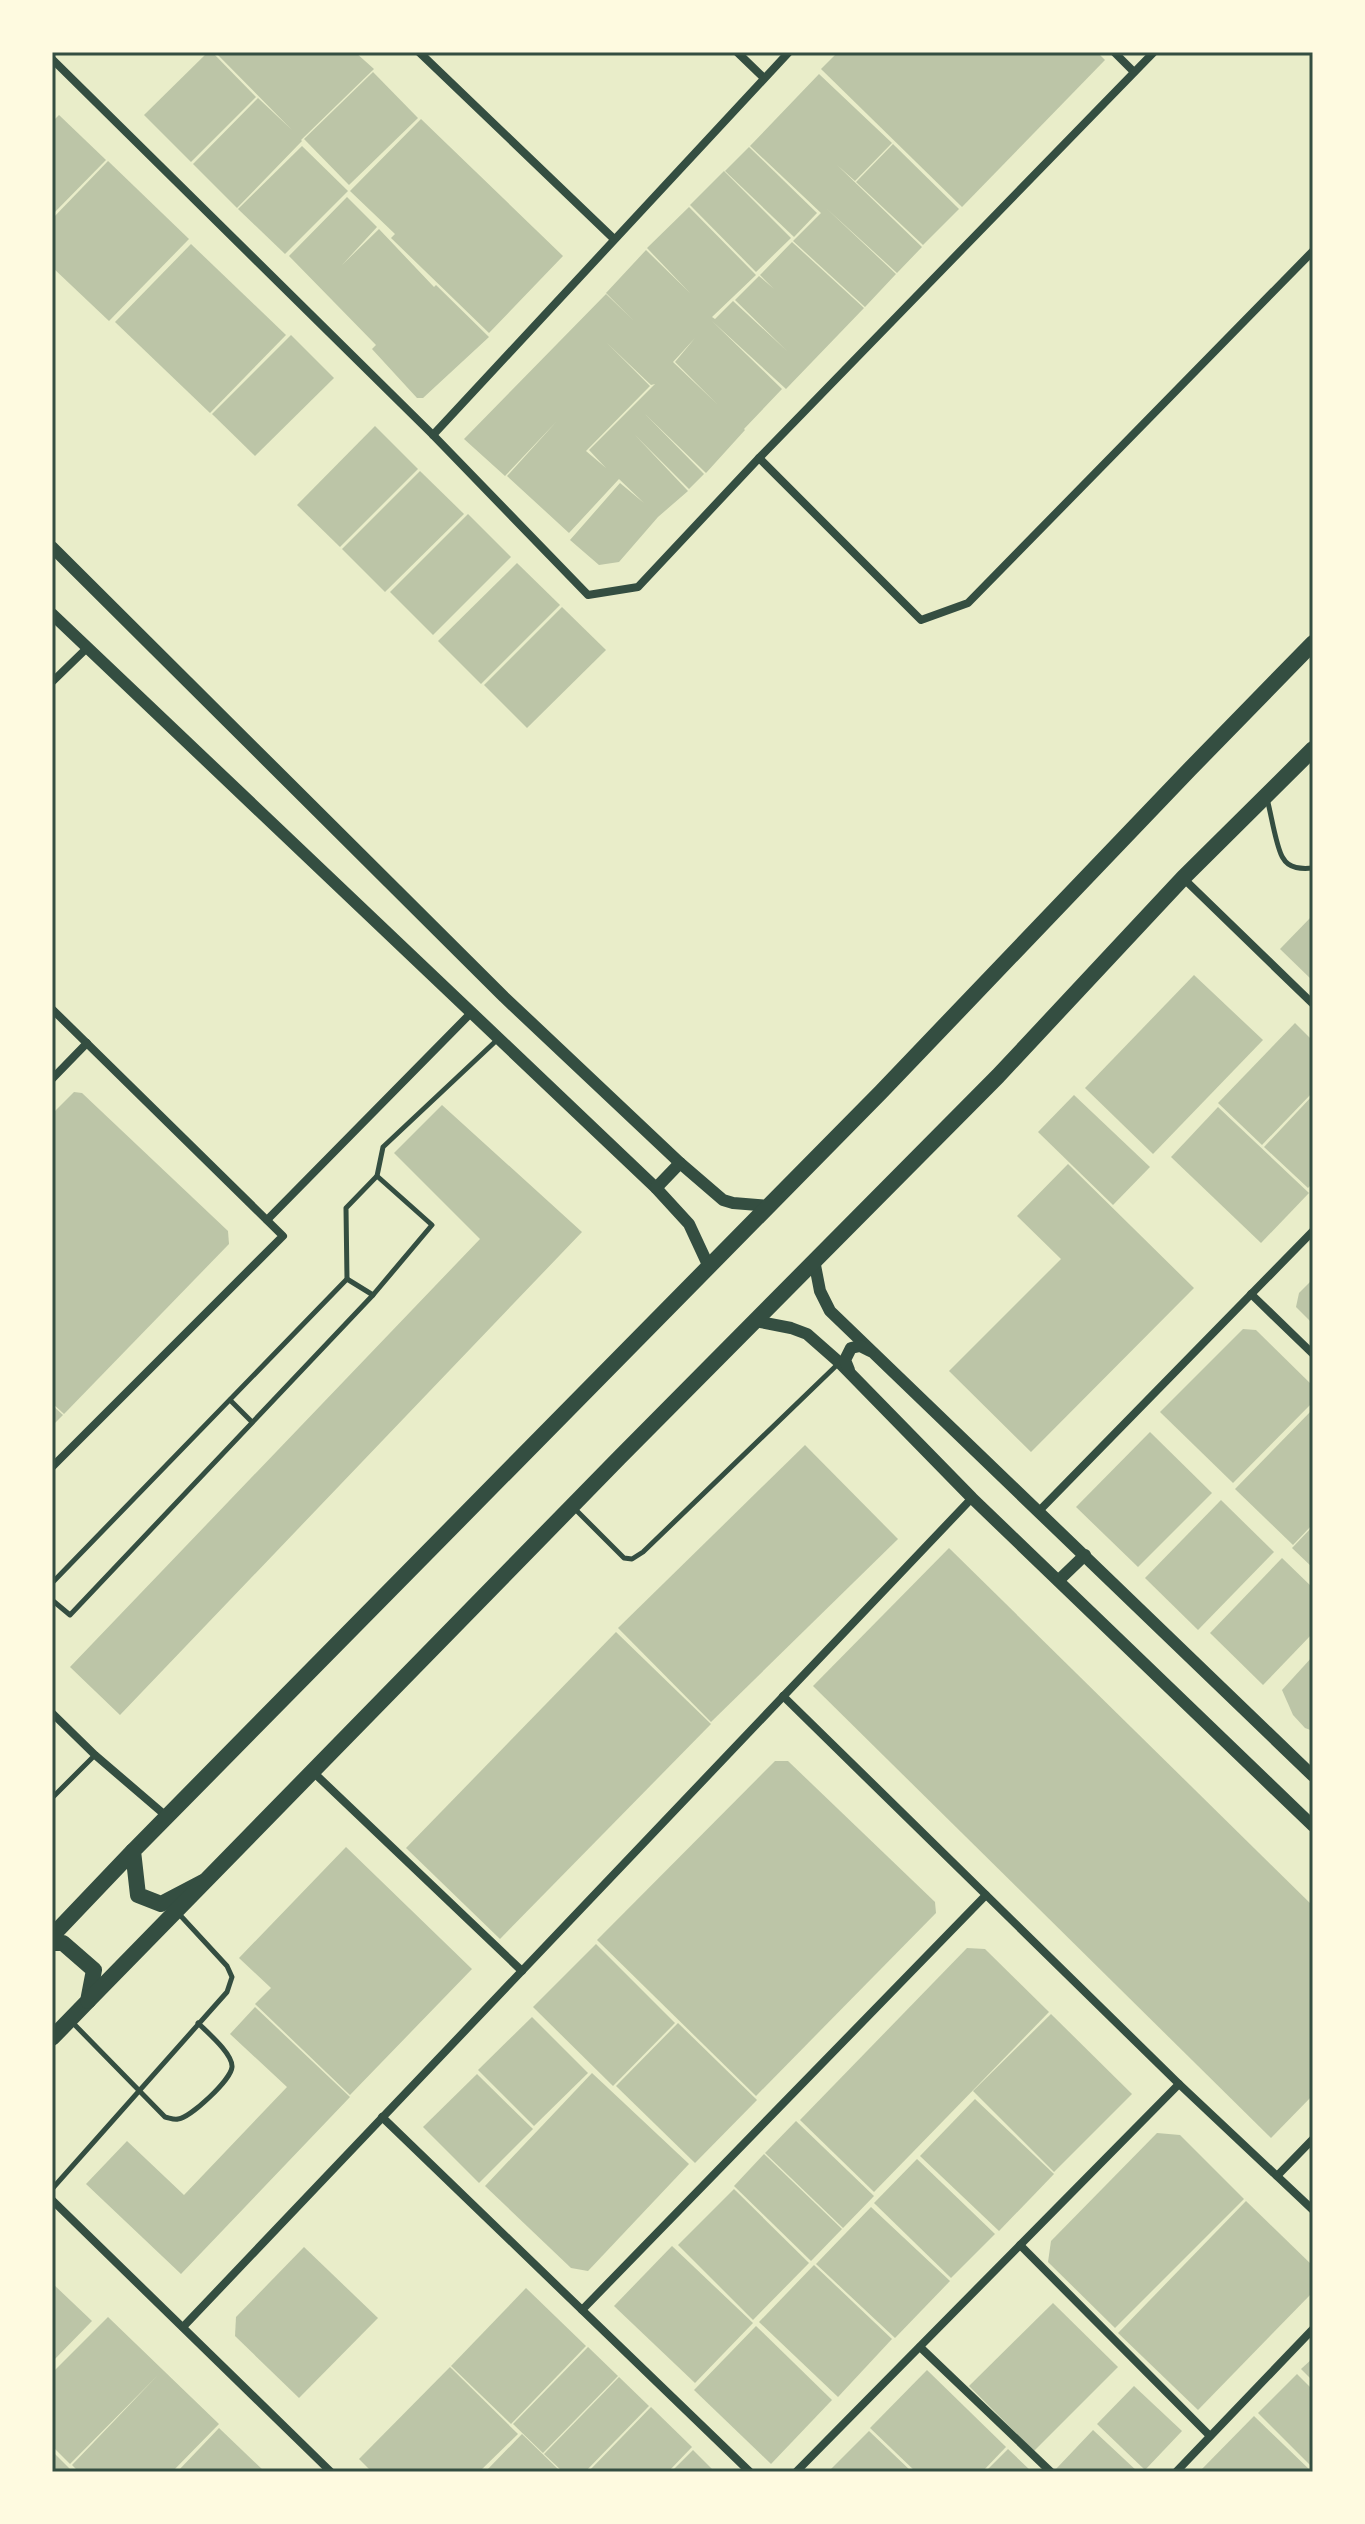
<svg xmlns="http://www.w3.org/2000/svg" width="1365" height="2524" viewBox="0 0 1365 2524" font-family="Signika,sans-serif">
	<rect width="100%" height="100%" fill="#e9edc9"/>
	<!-- building -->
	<g fill="#bcc5a7" fill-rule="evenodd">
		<polygon points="208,52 212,52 256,97 191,162 144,115"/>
		<polygon points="215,52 355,52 374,69 301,140 302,141 237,208 193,164 258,98 292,130"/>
		<polygon points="838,52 1097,52 1105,60 962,207 821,69"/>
		<polygon points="373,72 418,118 349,185 304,139"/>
		<polygon points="819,74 892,143 855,181 837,165 922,247 897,273 826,208 896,274 865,307 793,241 821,213 750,146"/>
		<polygon points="59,115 106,160 52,215 52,122"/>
		<polygon points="421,119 563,256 489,333 391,238 395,234 350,191"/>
		<polygon points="893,144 959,209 923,245 856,182"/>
		<polygon points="302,146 348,191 285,254 238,209"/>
		<polygon points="749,147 817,213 794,237 725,171"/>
		<polygon points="108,161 189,239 109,321 52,267 52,219"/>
		<polygon points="724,171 791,238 756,272 690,205"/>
		<polygon points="347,197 377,227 342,265 379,229 434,287 436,285 489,337 423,398 417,398 372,349 376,345 289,256"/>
		<path d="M689,207L756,275L712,317L715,319L733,301L787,351L735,300L759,276L774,289L760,275L792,242L864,308L786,389L712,321L782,389L744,429L745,430L706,473L645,414L704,474L689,489L635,435L688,491L658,517L619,562L599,565L570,540L620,483L644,503L619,479L569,533L507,476L557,421L505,476L464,439L606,294L633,320L606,293L646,250L690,293L647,248ZM695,338L675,362L717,404L673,362ZM607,343L651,385L655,384L589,450L606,468L586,451L650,386Z"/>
		<polygon points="191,244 286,335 210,413 115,322"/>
		<polygon points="291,335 334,378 255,456 212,414"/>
		<polygon points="375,426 418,469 340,547 297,505"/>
		<polygon points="420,471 464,514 385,592 342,549"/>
		<polygon points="468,514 511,557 433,635 390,592"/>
		<polygon points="517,563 560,605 481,684 438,641"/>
		<polygon points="562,607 606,650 527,728 484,685"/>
		<polygon points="1313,915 1313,981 1280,949"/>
		<polygon points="1194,975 1263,1040 1153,1154 1085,1088"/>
		<polygon points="1295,1023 1313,1041 1313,1092 1262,1145 1218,1103"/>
		<polygon points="74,1092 82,1093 228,1231 229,1244 64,1414 52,1403 52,1114"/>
		<polygon points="1074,1095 1150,1167 1113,1205 1038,1132"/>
		<polygon points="1313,1095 1313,1183 1308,1188 1264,1147"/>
		<polygon points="442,1105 582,1232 120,1715 70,1667 480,1239 394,1153"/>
		<polygon points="1218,1107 1309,1193 1261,1243 1171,1157"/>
		<polygon points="1068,1164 1194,1288 1031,1452 949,1371 1061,1259 1017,1216"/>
		<polygon points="1313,1279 1313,1324 1296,1307 1299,1293"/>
		<polygon points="1243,1329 1256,1330 1313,1386 1313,1402 1233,1483 1160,1412"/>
		<polygon points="52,1405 63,1415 52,1426"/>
		<polygon points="1313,1409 1313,1524 1293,1545 1235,1489"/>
		<polygon points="1150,1432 1212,1493 1138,1567 1076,1507"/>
		<polygon points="805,1445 898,1539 711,1722 618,1628"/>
		<polygon points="1221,1500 1274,1552 1198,1630 1145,1578"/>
		<polygon points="1313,1526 1313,1568 1292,1548"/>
		<polygon points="949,1548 1313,1906 1313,2095 1271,2138 813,1686"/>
		<polygon points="1282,1558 1313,1588 1313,1633 1263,1685 1210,1633"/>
		<polygon points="616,1632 711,1724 500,1939 406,1848"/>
		<polygon points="1313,1656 1313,1731 1305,1728 1293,1715 1282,1690"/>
		<polygon points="775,1761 788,1761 935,1902 936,1913 756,2096 597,1940"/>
		<polygon points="346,1847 472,1969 350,2095 255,2004 271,1988 239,1958"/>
		<polygon points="596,1944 675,2023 613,2086 533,2007"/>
		<polygon points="967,1948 985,1949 1049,2012 874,2192 800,2120"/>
		<polygon points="255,2007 350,2097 181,2274 86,2184 127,2141 184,2195 287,2087 230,2034"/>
		<polygon points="1051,2014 1132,2094 1054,2172 973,2091"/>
		<polygon points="532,2017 588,2073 534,2126 478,2070"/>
		<polygon points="678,2023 757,2100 695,2163 616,2086"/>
		<polygon points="592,2073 689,2164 588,2271 571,2268 485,2186"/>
		<polygon points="477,2074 533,2129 479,2183 423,2127"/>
		<polygon points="975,2099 1054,2174 999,2231 920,2156"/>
		<polygon points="796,2121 874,2196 843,2228 765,2153"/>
		<polygon points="1157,2133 1180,2135 1244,2199 1115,2328 1048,2262 1051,2241"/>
		<polygon points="764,2154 842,2229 811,2261 734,2186"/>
		<polygon points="917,2159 995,2234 951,2278 874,2203"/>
		<polygon points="734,2189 809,2263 753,2320 678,2245"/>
		<polygon points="1246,2201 1313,2266 1313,2292 1198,2410 1118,2333"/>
		<polygon points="871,2207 950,2281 895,2338 816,2264"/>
		<polygon points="672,2246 753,2323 695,2383 614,2306"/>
		<polygon points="304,2247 378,2318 299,2398 235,2336 236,2317"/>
		<polygon points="814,2265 892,2339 838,2397 759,2322"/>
		<polygon points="52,2283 92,2321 52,2362"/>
		<polygon points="526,2288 586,2346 511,2424 451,2366"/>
		<polygon points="1053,2303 1118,2367 1034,2451 969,2386"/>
		<polygon points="108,2317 219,2424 172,2472 79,2472 72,2465 158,2375 70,2464 52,2446 52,2373"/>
		<polygon points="756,2326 832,2400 771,2464 694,2390"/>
		<polygon points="588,2347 618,2376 543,2453 513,2424"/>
		<polygon points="1313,2358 1313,2381 1301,2369"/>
		<polygon points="450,2367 518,2434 479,2472 372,2472 359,2459"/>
		<polygon points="927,2370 1006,2447 982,2472 916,2472 870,2428"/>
		<polygon points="1297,2374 1313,2390 1313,2468 1258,2413"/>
		<polygon points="619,2377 649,2406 585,2472 563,2472 544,2454"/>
		<polygon points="1134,2386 1182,2431 1145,2470 1097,2424"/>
		<polygon points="651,2407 692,2447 668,2472 588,2472"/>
		<polygon points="1254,2416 1312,2472 1199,2472"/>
		<polygon points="219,2428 265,2472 177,2472"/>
		<polygon points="1093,2430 1138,2472 1060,2472 1056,2469"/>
		<polygon points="869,2431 912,2472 828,2472"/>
		<polygon points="522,2434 561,2472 485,2472"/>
		<polygon points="1008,2449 1032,2472 985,2472"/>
		<polygon points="693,2450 715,2472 671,2472"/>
		<polygon points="52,2451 73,2472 52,2472"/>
	</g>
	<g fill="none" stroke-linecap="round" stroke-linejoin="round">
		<!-- service -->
		<g stroke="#344e41" stroke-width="5">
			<path d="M1267,799C1271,812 1276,848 1283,858C1289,869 1302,869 1313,868"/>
			<polyline points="347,1279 373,1295"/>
			<polyline points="230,1400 252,1422"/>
			<polyline points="575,1509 624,1558 632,1559 643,1552 839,1363"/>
			<polyline points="52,1583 347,1279 346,1208 377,1176 383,1147 498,1039"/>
			<polyline points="52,1600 70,1615 373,1295 432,1225 377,1176"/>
			<polyline points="52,1798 95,1755"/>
			<path d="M71,2021L165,2117C170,2118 174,2120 178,2119C190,2118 231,2080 232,2067C233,2054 207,2032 198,2023"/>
			<polyline points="52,2189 227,1992 232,1977 227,1966 179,1914"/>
		</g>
		<!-- minor -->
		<g stroke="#344e41" stroke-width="8">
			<polyline points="419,52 614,239"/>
			<polyline points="737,52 764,78"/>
			<polyline points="1114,52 1134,72"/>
			<polyline points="52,59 433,435 588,595 638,587 759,458 1154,52"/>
			<polyline points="433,435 789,52"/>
			<polyline points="759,458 921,620 968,603 1313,251"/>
			<polyline points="52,682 87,648"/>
			<polyline points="1183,878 1313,1004"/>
			<polyline points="52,1009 283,1236 52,1467"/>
			<polyline points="52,1079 87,1043"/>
			<polyline points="267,1220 470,1014"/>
			<polyline points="1251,1294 1313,1354"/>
			<polyline points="1039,1511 1313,1231"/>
			<polyline points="783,1696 1179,2084 1313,2210"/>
			<polyline points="52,1713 95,1755 165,1815"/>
			<polyline points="312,1771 522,1971"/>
			<polyline points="382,2117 750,2472"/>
			<polyline points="1277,2176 1313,2139"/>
			<polyline points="52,2200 331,2472"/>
			<polyline points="1020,2245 1210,2436"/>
			<polyline points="582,2310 986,1895"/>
			<polyline points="183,2327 972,1498"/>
			<polyline points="920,2347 1051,2472"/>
			<polyline points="796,2472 1179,2084"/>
			<polyline points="1176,2472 1313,2329"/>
		</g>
		<!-- tertiary -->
		<g stroke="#344e41" stroke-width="12">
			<polyline points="52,547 504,997 680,1163 723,1200 733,1203 769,1206"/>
			<polyline points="52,614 656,1188 689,1224 709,1267"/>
			<polyline points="656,1188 680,1163"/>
			<polyline points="814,1260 820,1291 830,1311 1313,1776"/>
			<polyline points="755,1321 791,1328 807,1334 840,1363 972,1498 1313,1826"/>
			<polyline points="849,1370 845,1360 851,1348 860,1346 870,1351"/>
			<polyline points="1059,1580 1085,1555"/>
		</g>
		<!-- primary -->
		<g stroke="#344e41" stroke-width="16">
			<polyline points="203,1882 161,1904 138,1895 133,1851 881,1092 1190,769 1313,643"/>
			<polyline points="52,1936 133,1851"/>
			<polyline points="52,1943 63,1943 94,1970 88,2001 52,2038"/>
			<polyline points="88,2001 619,1458 998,1076 1183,878 1313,749"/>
		</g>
	</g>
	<!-- border -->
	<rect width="1365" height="2524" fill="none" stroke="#fefae0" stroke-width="108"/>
	<rect x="54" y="54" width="1257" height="2416" fill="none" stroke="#344e41" stroke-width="3"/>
</svg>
